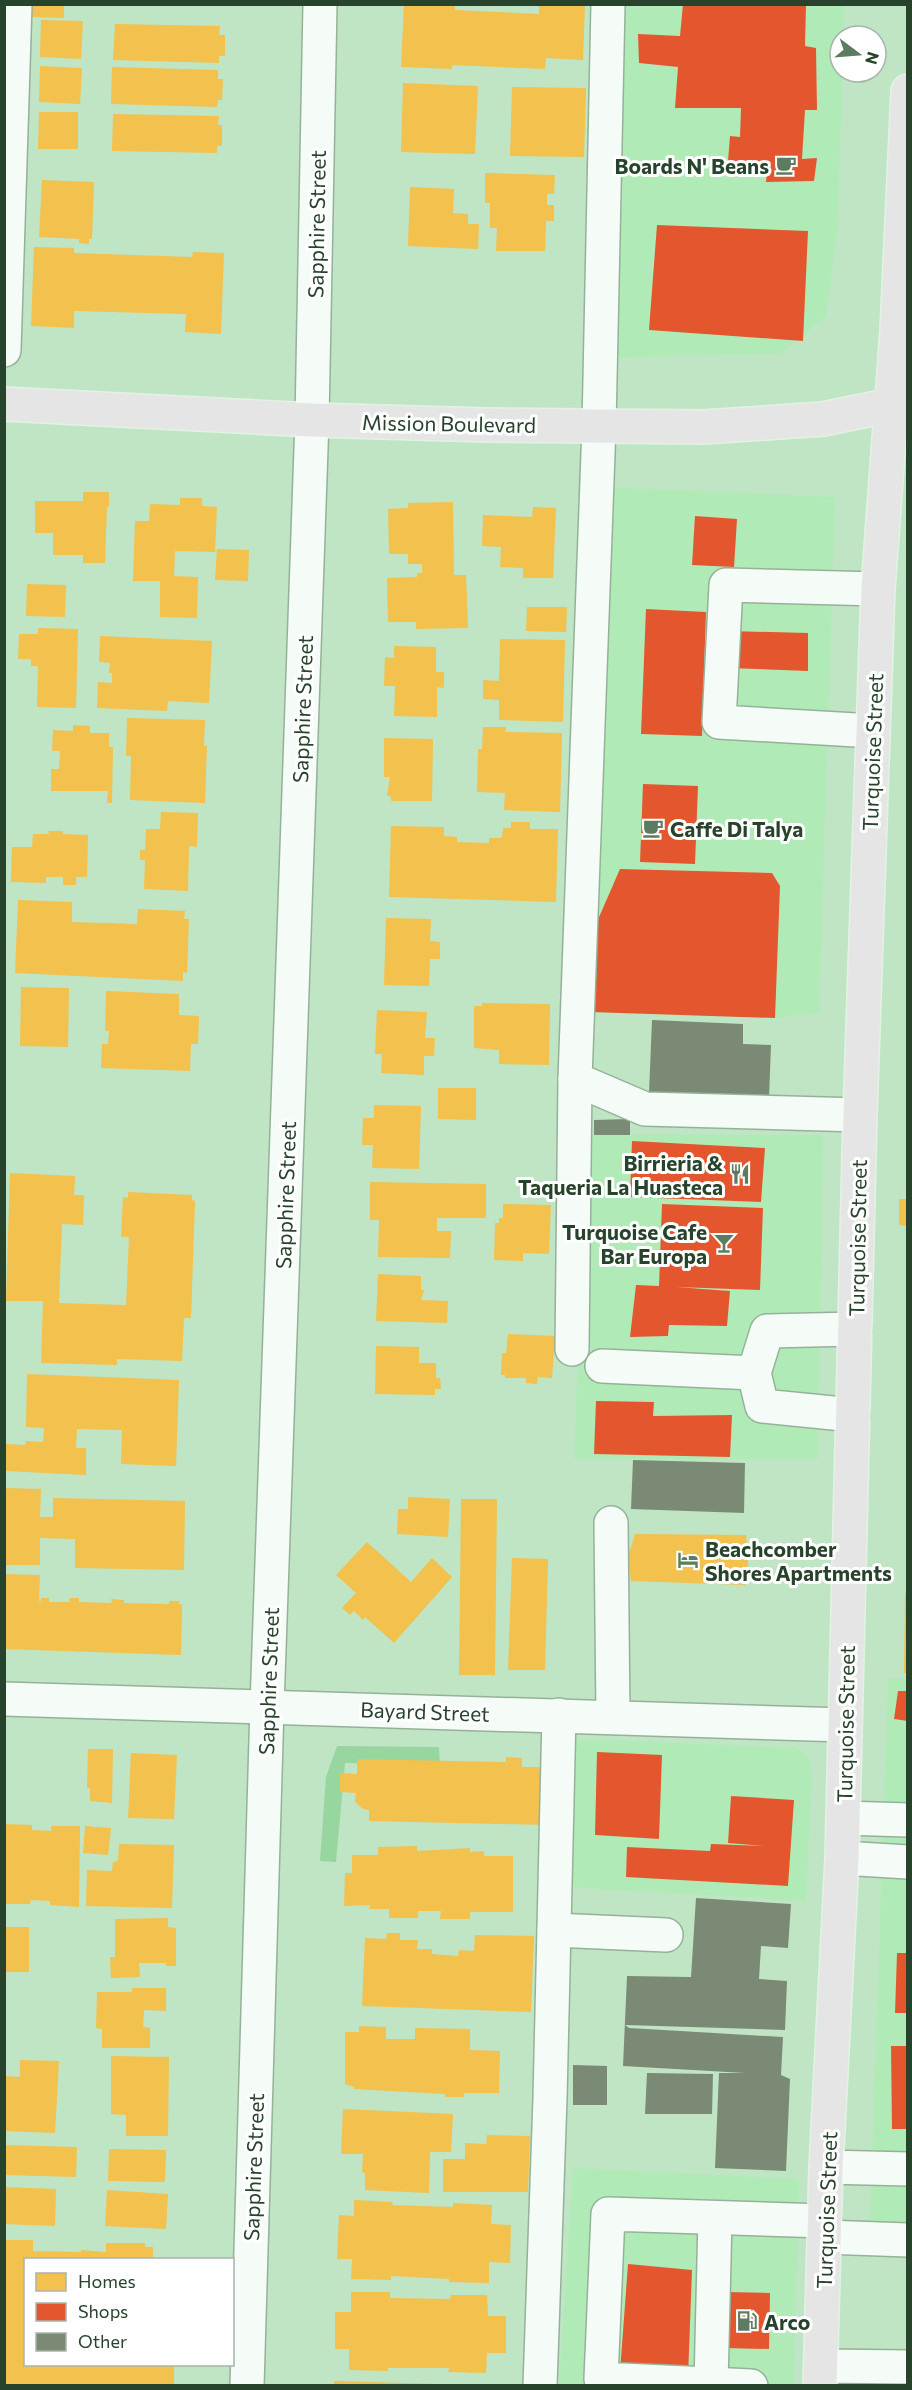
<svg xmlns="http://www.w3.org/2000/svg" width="912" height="2390" viewBox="0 0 912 2390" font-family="Commissioner,sans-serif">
	<rect width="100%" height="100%" fill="#bfe5c4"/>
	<!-- built -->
	<g fill="#b0ebb7">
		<polygon points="619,5 845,5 844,36 840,36 840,72 843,72 837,232 826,316 782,353 609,358"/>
		<polygon points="606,487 835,497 819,1013 775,1018 590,1012"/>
		<polygon points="586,1135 823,1135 818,1459 574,1459"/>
		<polygon points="888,1678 907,1679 907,2224 870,2224"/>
		<polygon points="579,1739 798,1748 808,1757 812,1775 806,1901 566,1887 571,1751"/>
		<polygon points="573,2168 799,2179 794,2385 559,2386"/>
	</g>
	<!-- green -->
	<polygon fill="#98d6a0" points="337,1746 439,1747 440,1765 345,1763 336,1862 320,1861 326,1777"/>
	<!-- homes -->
	<g fill="#f2c14e">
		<polygon points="32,4 64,4 64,18 32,17"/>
		<polygon points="404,4 455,4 455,10 539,14 539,4 585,4 583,60 546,58 545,69 452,65 452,69 401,67"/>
		<polygon points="41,20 83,21 81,59 40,57"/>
		<polygon points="115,24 220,26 219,35 225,35 225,56 219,56 219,63 113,60"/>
		<polygon points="40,66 82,68 80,104 39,102"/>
		<polygon points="112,67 218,70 218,79 223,79 222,100 218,100 217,107 111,104"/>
		<polygon points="403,83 478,86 475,154 401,152"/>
		<polygon points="512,87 586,88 584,157 510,156"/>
		<polygon points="39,112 78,112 78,149 38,149"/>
		<polygon points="113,114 219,116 218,125 222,125 222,146 217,146 217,153 112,151"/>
		<polygon points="485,173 555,175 554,194 547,194 547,205 554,205 554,221 546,221 545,251 496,251 497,228 490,228 490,203 485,203"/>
		<polygon points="42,180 94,182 92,239 89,239 89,244 79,243 79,239 39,237"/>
		<polygon points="410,187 454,189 453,213 468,214 468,224 479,224 478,249 408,246"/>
		<polygon points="34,247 74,248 74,253 192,257 193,252 224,253 221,334 185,332 186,314 74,311 74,328 31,326"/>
		<polygon points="83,492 109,492 109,507 107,507 105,563 83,563 83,555 53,555 53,533 35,533 35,501 83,501"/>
		<polygon points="180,498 202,498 202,506 217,507 215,552 175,551 174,576 198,577 197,618 160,617 160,581 133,581 135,521 149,521 150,504 180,505"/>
		<polygon points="453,502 454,575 466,575 468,628 416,629 416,622 388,622 387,578 417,577 417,573 422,573 422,564 408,564 408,554 389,554 388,509 408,508 408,503"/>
		<polygon points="533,507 556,508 553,578 523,578 523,568 500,567 501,547 482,546 483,515 532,517"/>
		<polygon points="217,549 249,550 248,581 215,580"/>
		<polygon points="27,584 66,585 65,617 26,616"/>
		<polygon points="527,607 567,607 566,632 526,631"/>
		<polygon points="38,628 78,629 76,708 37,707 38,666 31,666 31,659 18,659 19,634 38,634"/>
		<polygon points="100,636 212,641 209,703 168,701 167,711 97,708 98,682 112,683 112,673 109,673 110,663 99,662"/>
		<polygon points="500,639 565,640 563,722 499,720 499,700 483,699 483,680 499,681"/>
		<polygon points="394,646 436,647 436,672 444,672 444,688 437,687 437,717 394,716 395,686 384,686 385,657 394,658"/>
		<polygon points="127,718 205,720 204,746 207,746 205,803 130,800 131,756 126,756"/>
		<polygon points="73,725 90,726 90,733 109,733 109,747 113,747 112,803 107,803 108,791 51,791 51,769 59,769 60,751 52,751 53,730 73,731"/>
		<polygon points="483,727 506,727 505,732 562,733 560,812 504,810 505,793 477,792 478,749 482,749"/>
		<polygon points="384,738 433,739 432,801 391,801 391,797 387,795 390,777 384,777"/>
		<polygon points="161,812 198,813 197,847 189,846 188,891 144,889 145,860 140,860 140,850 145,850 146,829 160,829"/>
		<polygon points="511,822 530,822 530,829 558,829 556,902 389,897 391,826 444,827 444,836 457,837 457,842 489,843 489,838 502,838 503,828 511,828"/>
		<polygon points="48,831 63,831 63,834 88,835 87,877 76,877 76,885 63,885 63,877 46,877 46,883 11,882 12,847 32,847 33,834 49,834"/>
		<polygon points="18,900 72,902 72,922 137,924 138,909 185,911 184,919 189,919 187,973 183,972 183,981 15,973"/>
		<polygon points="386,918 431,919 430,941 440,942 440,959 430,959 429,986 384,985"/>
		<polygon points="21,987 69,988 68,1047 20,1046"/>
		<polygon points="106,991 179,994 179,1015 199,1016 198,1044 191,1044 190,1071 101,1068 102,1044 108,1044 109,1031 105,1031"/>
		<polygon points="482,1003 550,1004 549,1065 499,1064 499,1050 474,1048 474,1006 482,1006"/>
		<polygon points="377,1010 427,1012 425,1038 435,1038 434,1056 424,1056 424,1075 381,1073 382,1054 375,1054"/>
		<polygon points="438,1088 476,1088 476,1120 438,1119"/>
		<polygon points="374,1105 421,1106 419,1169 372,1168 373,1145 362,1145 363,1118 374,1118"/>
		<polygon points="10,1173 75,1176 74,1195 84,1195 83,1225 62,1224 59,1303 126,1305 129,1237 121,1237 123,1197 128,1198 128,1192 192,1195 192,1200 195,1201 191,1318 184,1318 182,1361 117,1359 117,1365 41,1363 43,1301 6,1301"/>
		<polygon points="370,1182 486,1184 486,1218 437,1218 437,1231 451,1231 450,1258 378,1257 379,1220 370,1220"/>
		<polygon points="899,1199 908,1199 908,1226 899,1225"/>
		<polygon points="503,1204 551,1205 549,1254 523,1253 523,1261 494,1260 495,1223 499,1223 499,1218 503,1218"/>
		<polygon points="378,1274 421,1276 421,1290 424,1290 421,1300 448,1301 447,1323 376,1321"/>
		<polygon points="508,1334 555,1336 552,1378 538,1377 537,1384 526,1383 526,1378 505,1378 505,1375 501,1375 502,1353 506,1353"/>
		<polygon points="376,1346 419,1347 419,1363 436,1363 436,1378 440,1378 441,1389 435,1389 435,1395 375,1394"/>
		<polygon points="27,1374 179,1380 176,1466 121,1464 122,1430 77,1429 76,1448 86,1448 86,1475 5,1471 6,1444 25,1445 26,1441 43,1442 44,1428 26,1427"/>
		<polygon points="4,1488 41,1489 40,1517 53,1517 53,1498 185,1501 184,1570 75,1568 75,1539 40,1538 40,1565 4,1565"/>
		<polygon points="408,1497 450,1499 448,1537 397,1534 398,1509 408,1509"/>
		<polygon points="461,1499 497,1499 495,1675 459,1675"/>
		<polygon points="635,1534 746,1535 748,1563 745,1585 631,1581 628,1557"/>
		<polygon points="367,1542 411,1582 432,1558 452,1577 394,1643 365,1617 363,1620 354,1611 350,1615 342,1608 356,1593 336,1575"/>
		<polygon points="512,1558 548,1559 545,1670 508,1670"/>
		<polygon points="4,1574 40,1575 39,1601 41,1601 41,1598 49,1598 49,1602 70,1602 69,1598 79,1598 79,1602 112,1603 111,1599 124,1600 124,1603 169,1604 169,1601 179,1601 179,1604 182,1605 181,1655 4,1649"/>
		<polygon points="905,1593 908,1593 908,1673 904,1673"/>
		<polygon points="88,1749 113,1749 112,1803 90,1801 90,1788 87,1788"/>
		<polygon points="131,1753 177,1755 174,1819 128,1818"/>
		<polygon points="506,1757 522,1758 522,1767 550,1767 549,1825 369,1821 369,1810 363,1809 355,1802 356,1793 340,1792 340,1773 357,1774 357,1759 500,1762 506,1762"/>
		<polygon points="5,1824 32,1825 32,1830 51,1831 51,1826 80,1826 79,1907 50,1905 50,1901 31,1900 30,1904 5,1904"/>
		<polygon points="85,1826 111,1828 108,1855 83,1853"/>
		<polygon points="119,1844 174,1845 172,1908 86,1906 87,1870 112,1871 113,1862 118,1861"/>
		<polygon points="417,1846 417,1851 470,1848 470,1852 484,1851 484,1856 513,1856 513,1912 470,1912 470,1919 440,1919 441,1911 418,1911 418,1918 389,1918 389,1909 369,1909 370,1905 344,1906 345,1873 352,1873 352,1855 378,1855 378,1847"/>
		<polygon points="168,1918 168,1927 176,1928 176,1966 166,1966 166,1963 139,1963 140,1977 111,1978 110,1957 115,1957 115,1919"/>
		<rect x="4" y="1927" width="25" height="45"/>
		<polygon points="387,1933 400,1933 400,1940 418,1940 417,1949 432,1949 432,1954 458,1956 459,1950 474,1951 475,1935 534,1936 531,2012 362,2006 365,1938 386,1939"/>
		<polygon points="132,1988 166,1988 166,2011 144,2010 143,2027 150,2028 150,2048 102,2048 102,2029 96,2028 97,1992 132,1992"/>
		<polygon points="359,2026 386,2027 386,2039 415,2039 415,2028 470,2029 470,2050 500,2051 499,2093 464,2093 464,2097 445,2097 445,2094 354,2089 354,2087 345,2084 345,2032 359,2032"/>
		<polygon points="111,2056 169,2057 168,2136 126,2136 126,2115 111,2114"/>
		<polygon points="20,2060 59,2061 55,2133 4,2131 4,2076 20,2077"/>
		<polygon points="343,2109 453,2114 451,2152 430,2152 429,2193 365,2190 365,2173 362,2172 363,2154 341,2154"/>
		<polygon points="487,2135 530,2136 528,2192 443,2192 443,2159 465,2159 465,2143 486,2144"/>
		<polygon points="4,2145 77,2147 76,2177 4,2175"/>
		<polygon points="109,2149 166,2150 165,2182 108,2181"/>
		<polygon points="4,2187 56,2189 55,2226 4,2224"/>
		<polygon points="107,2190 168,2194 166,2229 105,2226"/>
		<polygon points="354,2200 393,2202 392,2205 453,2207 453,2203 492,2205 491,2224 511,2225 510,2263 489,2262 489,2283 449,2282 449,2279 391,2276 391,2280 351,2279 352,2259 337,2259 339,2215 354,2216"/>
		<polygon points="4,2240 33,2240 33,2251 81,2252 81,2250 106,2252 106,2243 145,2243 145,2247 153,2247 153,2260 26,2260 26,2364 174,2364 174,2386 4,2386"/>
		<polygon points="351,2292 390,2292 390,2298 450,2299 451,2295 487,2295 488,2316 506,2316 506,2353 487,2353 486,2373 448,2372 449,2368 388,2368 388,2371 349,2370 349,2349 335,2349 335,2312 351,2312"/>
		<polygon points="334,2381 439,2384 439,2386 334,2386"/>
	</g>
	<!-- shops -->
	<g fill="#e4572e">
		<polygon points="683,4 806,4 805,46 816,48 817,110 805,110 802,159 817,158 814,181 766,182 767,172 742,170 742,164 728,161 730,136 740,137 741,108 675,108 678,67 639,63 638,34 680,36"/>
		<polygon points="657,225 808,231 803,341 649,330"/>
		<polygon points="695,516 737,519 734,567 692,565"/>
		<polygon points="646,609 706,612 702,736 641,734"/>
		<polygon points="729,631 808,633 808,671 727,668"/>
		<polygon points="643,784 698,786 695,864 640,862"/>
		<polygon points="620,869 772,873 780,886 775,1018 590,1012 593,931"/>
		<polygon points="632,1141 765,1148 761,1202 630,1197"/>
		<polygon points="662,1204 763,1208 760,1290 676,1287 730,1291 727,1326 669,1325 668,1336 630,1337 636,1285 659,1286"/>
		<polygon points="596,1401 654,1402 653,1416 732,1415 730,1457 594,1454"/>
		<polygon points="898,1691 908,1691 908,1721 894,1719"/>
		<polygon points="597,1752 662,1755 659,1839 595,1835"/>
		<polygon points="731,1796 794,1800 788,1886 626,1877 627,1847 710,1851 711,1844 764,1846 728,1843"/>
		<polygon points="897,1953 908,1953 908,2013 895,2013"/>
		<polygon points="891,2046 908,2046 908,2129 892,2129"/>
		<polygon points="628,2264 692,2270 688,2378 620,2372"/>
		<polygon points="725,2292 770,2293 769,2349 724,2348"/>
	</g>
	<!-- building -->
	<g fill="#7b8a74">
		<polygon points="652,1020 743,1024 743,1044 771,1045 769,1098 649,1093"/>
		<polygon points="630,1119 630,1135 594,1135 594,1120"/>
		<polygon points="633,1460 745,1463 744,1513 631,1509"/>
		<polygon points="696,1898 791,1904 788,1948 761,1946 759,1979 787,1981 785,2030 625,2025 629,2028 783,2037 781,2075 790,2079 786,2171 715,2168 719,2073 745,2073 623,2066 627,1976 691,1977"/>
		<polygon points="573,2065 607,2066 607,2105 573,2105"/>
		<polygon points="647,2073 713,2074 712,2114 645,2114"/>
	</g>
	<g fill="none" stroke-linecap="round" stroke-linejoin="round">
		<!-- minor casing -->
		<g stroke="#95b299" stroke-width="36">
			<g id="minor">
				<polyline points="4,350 15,4"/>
				<polyline points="873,731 719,722 726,585 878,589"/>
				<polyline points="575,1079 645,1109 860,1115"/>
				<polyline points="572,1349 575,1079 599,426 608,4"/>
				<polyline points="602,1366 754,1373 767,1331 855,1329"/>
				<polyline points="754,1373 762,1406 853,1415"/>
				<polyline points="611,1523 613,1717"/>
				<polyline points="4,1699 845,1725"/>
				<polyline points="843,1818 908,1820"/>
				<polyline points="842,1858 908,1862"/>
				<polyline points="554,1930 666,1935"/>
				<polyline points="826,2167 908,2169"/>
				<polyline points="824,2237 908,2240"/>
				<polyline points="821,2366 908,2367"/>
				<polyline points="711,2384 715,2218"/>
				<polyline points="247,2386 267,1706 312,420 320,4"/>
				<polyline points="540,2386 550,2098 559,1715"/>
				<polyline points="751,2386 601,2379 608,2214 825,2221"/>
			</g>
		</g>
		<!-- major casing -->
		<g stroke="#e2f3e4" stroke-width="36">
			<g id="major">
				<polyline points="4,404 312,420 486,425 704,427 823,419 892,405"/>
				<polyline points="820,2386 826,2167 842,1858 860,1115 878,589 897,331 908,91"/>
			</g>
		</g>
		<!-- minor -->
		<use href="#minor" stroke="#f5fbf6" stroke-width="33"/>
		<!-- major -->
		<use href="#major" stroke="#e4e5e4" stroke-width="33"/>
	</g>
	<!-- icons -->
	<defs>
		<g id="cafe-bare" transform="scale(1.62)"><path d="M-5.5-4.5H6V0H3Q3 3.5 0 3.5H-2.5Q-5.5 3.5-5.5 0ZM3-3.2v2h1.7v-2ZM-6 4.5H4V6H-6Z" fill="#5c7c61" stroke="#fff" stroke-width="2.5" paint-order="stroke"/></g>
		<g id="restaurant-bare" transform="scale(1.62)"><path d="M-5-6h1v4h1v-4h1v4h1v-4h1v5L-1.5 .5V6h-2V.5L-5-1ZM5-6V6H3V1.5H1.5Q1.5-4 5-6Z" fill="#5c7c61" stroke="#fff" stroke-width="2.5" paint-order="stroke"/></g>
		<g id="bar-bare" transform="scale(1.62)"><path d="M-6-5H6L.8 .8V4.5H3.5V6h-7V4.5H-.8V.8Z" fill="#5c7c61" stroke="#fff" stroke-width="2.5" paint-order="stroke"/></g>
		<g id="hotel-bare" transform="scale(1.62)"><path d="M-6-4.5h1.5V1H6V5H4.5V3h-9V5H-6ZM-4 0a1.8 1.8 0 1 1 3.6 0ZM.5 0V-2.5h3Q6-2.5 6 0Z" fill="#5c7c61" stroke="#fff" stroke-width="2.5" paint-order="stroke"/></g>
		<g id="fuel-bare" transform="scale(1.62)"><path d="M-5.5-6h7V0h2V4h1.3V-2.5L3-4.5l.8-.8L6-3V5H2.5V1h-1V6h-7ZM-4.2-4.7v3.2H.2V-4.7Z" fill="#5c7c61" stroke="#fff" stroke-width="2.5" paint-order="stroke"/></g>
	</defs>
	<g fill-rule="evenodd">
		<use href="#cafe-bare" x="786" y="165"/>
		<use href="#cafe-bare" x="653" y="828"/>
		<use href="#restaurant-bare" x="740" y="1174"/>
		<use href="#bar-bare" x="724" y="1243"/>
		<use href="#hotel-bare" x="688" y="1560"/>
		<use href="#fuel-bare" x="747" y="2321"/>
	</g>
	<g text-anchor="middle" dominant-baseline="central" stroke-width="6" stroke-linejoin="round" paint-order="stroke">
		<!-- poi labels -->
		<g font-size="21" font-weight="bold" fill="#27432b" stroke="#fff" text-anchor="end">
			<text x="769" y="165">Boards N' Beans</text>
			<text x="670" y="828" text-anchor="start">Caffe Di Talya</text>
			<text x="723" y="1162">Birrieria &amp;<tspan x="723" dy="24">Taqueria La Huasteca</tspan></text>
			<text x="707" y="1231">Turquoise Cafe<tspan x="707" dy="24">Bar Europa</tspan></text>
			<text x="705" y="1548" text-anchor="start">Beachcomber<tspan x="705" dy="24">Shores Apartments</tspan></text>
			<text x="764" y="2321" text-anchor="start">Arco</text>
		</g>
		<!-- street labels -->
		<g font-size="21" fill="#27432b" stroke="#fff">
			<text transform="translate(316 224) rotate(-89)">Sapphire Street</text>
			<text transform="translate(449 423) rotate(1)">Mission Boulevard</text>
			<text transform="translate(302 709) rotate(-88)">Sapphire Street</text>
			<text transform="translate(872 752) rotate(-88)">Turquoise Street</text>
			<text transform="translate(285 1195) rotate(-88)">Sapphire Street</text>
			<text transform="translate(857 1238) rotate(-89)">Turquoise Street</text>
			<text transform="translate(268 1681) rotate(-88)">Sapphire Street</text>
			<text transform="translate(425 1711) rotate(2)">Bayard Street</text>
			<text transform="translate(845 1724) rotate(-89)">Turquoise Street</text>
			<text transform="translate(253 2167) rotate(-88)">Sapphire Street</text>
			<text transform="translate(826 2210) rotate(-88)">Turquoise Street</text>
		</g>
	</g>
	<!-- border -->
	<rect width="912" height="2390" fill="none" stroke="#27432b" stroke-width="12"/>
	<!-- legend -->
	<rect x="24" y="2258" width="210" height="108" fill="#ffffff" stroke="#a9b4aa" stroke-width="1.5"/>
	<rect x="36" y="2273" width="30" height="18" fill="#f2c14e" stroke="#a9b4aa" stroke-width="1.5"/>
	<text x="78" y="2288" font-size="18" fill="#27432b">Homes</text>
	<rect x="36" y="2303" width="30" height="18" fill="#e4572e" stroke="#a9b4aa" stroke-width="1.5"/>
	<text x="78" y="2318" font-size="18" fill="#27432b">Shops</text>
	<rect x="36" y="2333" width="30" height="18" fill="#7b8a74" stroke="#a9b4aa" stroke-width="1.5"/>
	<text x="78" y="2348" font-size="18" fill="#27432b">Other</text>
	<!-- north arrow -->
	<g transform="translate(858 54) rotate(106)"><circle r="28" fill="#ffffff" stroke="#a9b4aa" stroke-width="1.5"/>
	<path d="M0-4.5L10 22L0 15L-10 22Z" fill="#5c7c61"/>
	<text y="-9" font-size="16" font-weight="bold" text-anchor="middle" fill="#27432b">N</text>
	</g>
</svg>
